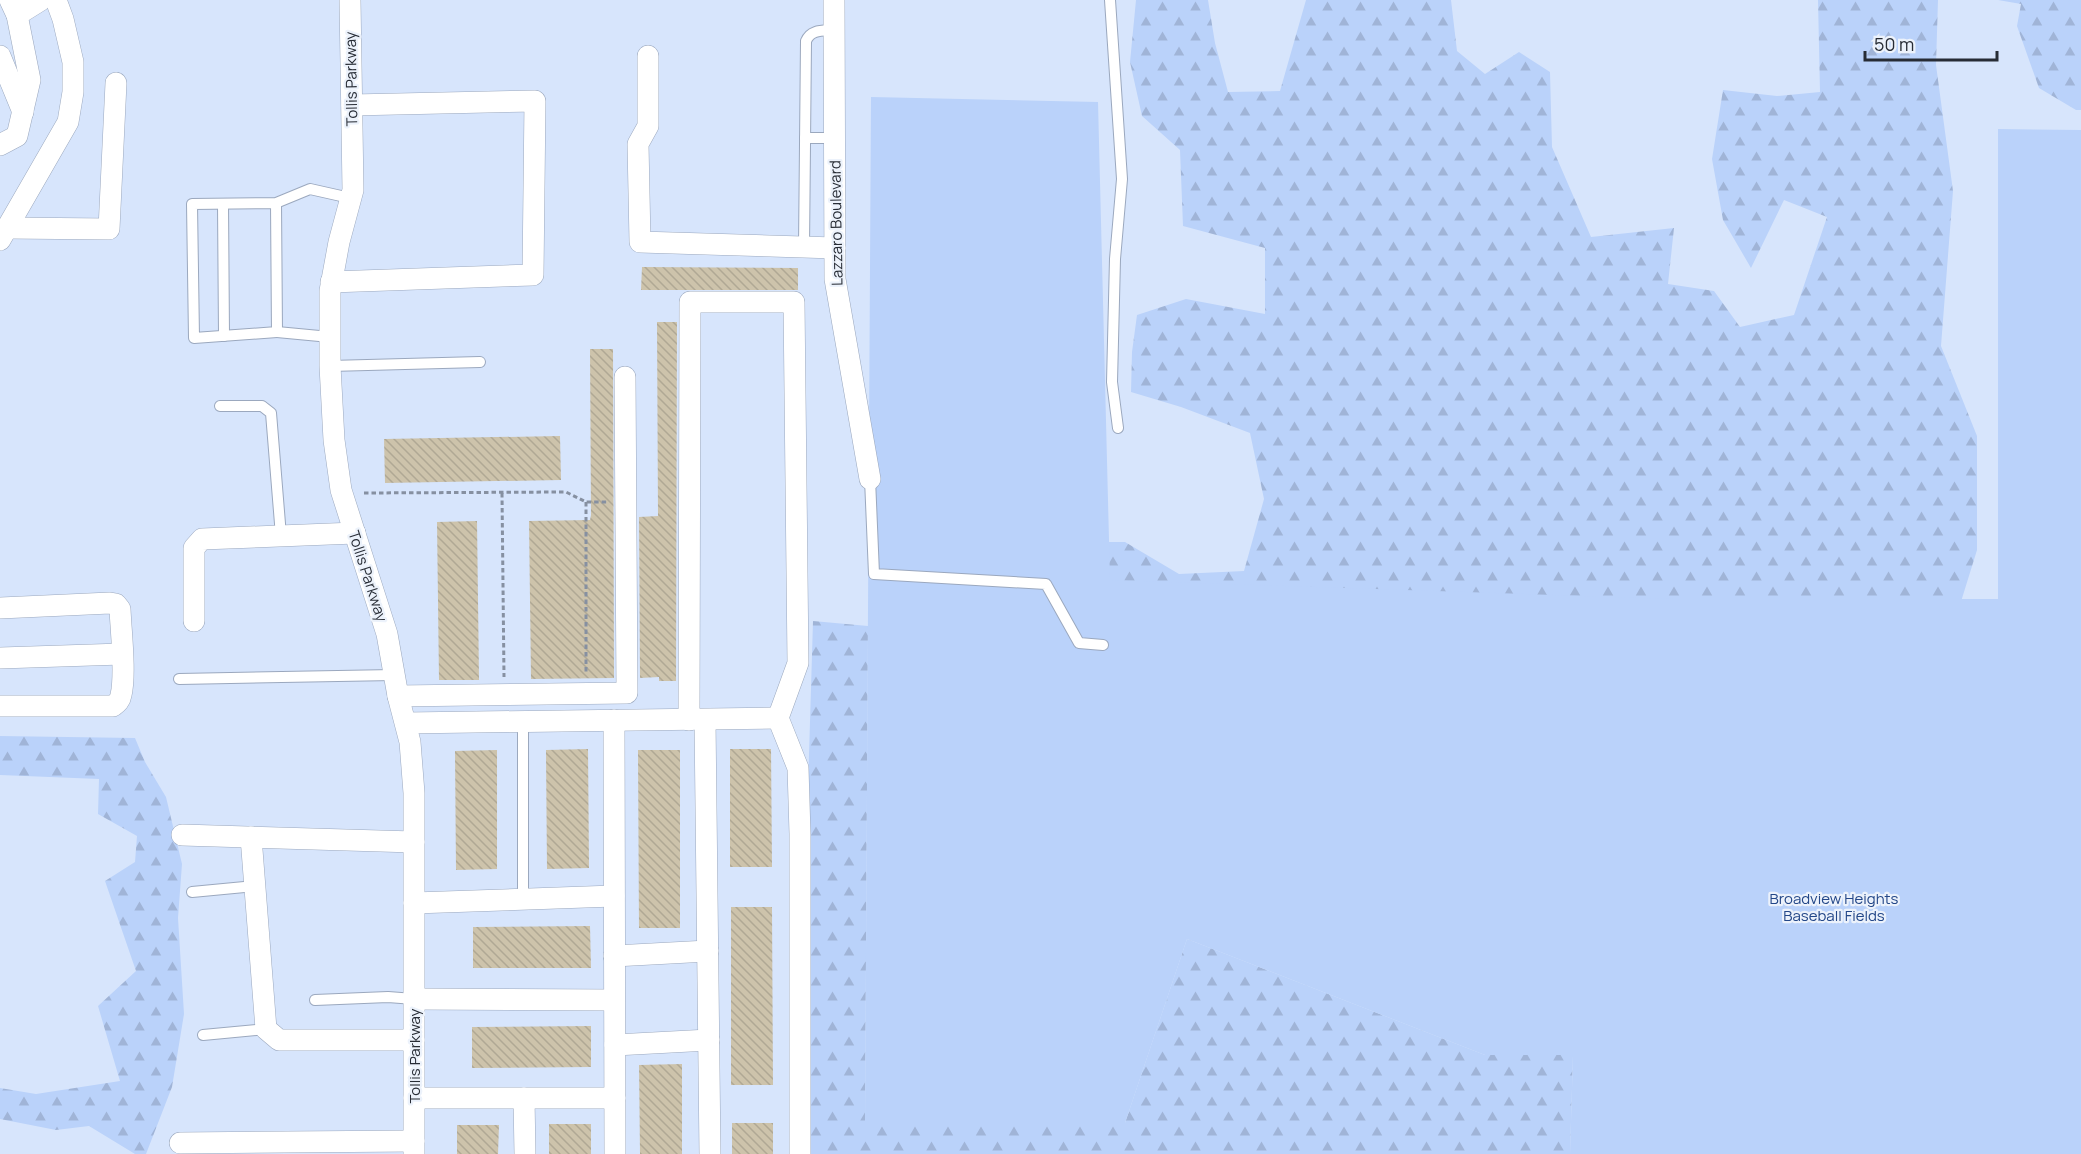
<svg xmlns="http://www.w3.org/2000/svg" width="2081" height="1154" viewBox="0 0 2081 1154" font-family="Manrope,sans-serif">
	<defs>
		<pattern id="forest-firs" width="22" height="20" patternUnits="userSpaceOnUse" patternTransform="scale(1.5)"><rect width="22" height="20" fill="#bad2fa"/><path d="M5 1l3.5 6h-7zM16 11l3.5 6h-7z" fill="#a0b4d7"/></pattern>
		<pattern id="building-back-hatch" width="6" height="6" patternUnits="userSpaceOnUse" patternTransform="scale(1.5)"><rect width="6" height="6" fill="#cdc3ab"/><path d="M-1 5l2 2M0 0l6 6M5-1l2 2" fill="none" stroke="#b0a894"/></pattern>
	</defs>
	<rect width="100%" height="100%" fill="#d7e5fc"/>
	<!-- forest -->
	<g fill="url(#forest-firs)">
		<polygon points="1136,0 1208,0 1215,43 1228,92 1280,91 1306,0 1451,0 1457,51 1485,74 1519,52 1550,72 1552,147 1591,237 1674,228 1668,284 1714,291 1740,327 1794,315 1827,217 1784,200 1751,268 1723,220 1712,159 1723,90 1777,96 1820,92 1818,0 1938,0 1936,65 1953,191 1941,346 1977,436 1977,550 1955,621 1118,633 1084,542 1125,542 1179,574 1244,571 1264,499 1250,433 1181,407 1131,392 1132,352 1137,315 1186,299 1265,314 1265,248 1183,226 1180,150 1142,116 1130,62"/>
		<polygon points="1998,0 2081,0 2081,110 2076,110 2039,88 2017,26 2021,4"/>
		<polygon points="813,621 868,626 865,1123 1125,1123 1187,939 1485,1055 1573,1055 1570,1154 807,1154 806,856"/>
		<polygon points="0,736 135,738 145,762 166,797 182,864 178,918 184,1014 172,1087 146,1154 135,1154 89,1126 56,1130 0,1119 0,1088 36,1094 120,1081 98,1006 136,971 105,881 135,862 137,836 98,814 99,779 0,775"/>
	</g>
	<!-- park -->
	<polygon fill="#bad2fa" points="871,97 1098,102 1110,580 1673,599 1998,599 1998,129 2081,130 2081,1154 1570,1154 1573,1055 1485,1055 1187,939 1125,1123 865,1123"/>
	<!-- building -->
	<g fill="url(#building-back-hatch)">
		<polygon points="642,267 798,268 798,290 641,290"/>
		<polygon points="657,322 677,322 676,681 659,681 659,677 640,678 639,517 658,516"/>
		<polygon points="590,349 613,349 614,678 531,679 529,521 590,520 591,515"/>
		<polygon points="560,436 561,480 385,483 384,439"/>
		<polygon points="477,521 479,680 439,680 437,522"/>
		<polygon points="588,749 589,868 547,869 546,750"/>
		<polygon points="730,749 771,749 772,867 730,867"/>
		<polygon points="497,750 497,869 456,870 455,751"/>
		<polygon points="638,750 680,750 680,928 639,928"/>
		<polygon points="731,907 772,907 773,1085 731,1085"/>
		<polygon points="590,926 591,968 473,968 473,927"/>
		<polygon points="591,1026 591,1067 472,1068 472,1027"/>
		<polygon points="682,1064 682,1154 640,1154 639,1065"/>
		<rect x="732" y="1123" width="41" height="31"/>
		<rect x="549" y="1124" width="42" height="30"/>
		<polygon points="457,1125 499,1125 498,1154 457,1154"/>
	</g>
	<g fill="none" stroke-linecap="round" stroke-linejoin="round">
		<!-- lane casing -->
		<g stroke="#9ba8be" stroke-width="12">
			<g id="lane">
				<polyline points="1110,0 1122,179 1115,259 1112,382 1118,428"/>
				<polyline points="805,138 835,138"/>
				<polyline points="276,203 192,204 194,338 277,332 276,203 310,189 350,198"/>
				<polyline points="223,204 224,336"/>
				<path d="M804,247L806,41C811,29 823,31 834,30"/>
				<polyline points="277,332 330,337"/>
				<polyline points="330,366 480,362"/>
				<polyline points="220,406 262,406 271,413 281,536"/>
				<polyline points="870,479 874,574 1046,584 1079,643 1103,645"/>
				<polyline points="179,679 394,675"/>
				<polyline points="523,721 523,899"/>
				<polyline points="192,892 255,886"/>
				<polyline points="315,1000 388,997 414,999"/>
				<polyline points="203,1035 266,1029"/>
			</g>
		</g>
		<!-- street casing -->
		<g stroke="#9ba8be" stroke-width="22">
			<g id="street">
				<polyline points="350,0 353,190 339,242 330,291 330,366 334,440 341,490 387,634 398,696 410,742 414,793 414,1154"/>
				<polyline points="834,0 835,279 870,479"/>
				<polyline points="17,15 41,0"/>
				<polyline points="0,56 23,112"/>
				<polyline points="648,56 648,126 638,144 640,242 835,248"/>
				<polyline points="0,145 17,136 30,80 17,15 10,0"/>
				<polyline points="7,228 109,229 116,83"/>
				<polyline points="0,240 68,122 73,92 73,62 63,19 56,0"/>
				<polyline points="331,282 533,275 535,101 352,105"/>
				<path d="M0,608L110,603L116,604L120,609C121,632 126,674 121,695C120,701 117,703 113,706H0"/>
				<polyline points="194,621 194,548 202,539 355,533"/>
				<polyline points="0,658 122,654"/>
				<polyline points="398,696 627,693 625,377"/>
				<polyline points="614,720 615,1154"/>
				<polyline points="689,720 690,302 794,302 798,663 778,718 798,768 800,834 800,1154"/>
				<polyline points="705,720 710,1154"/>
				<polyline points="406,723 778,718"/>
				<polyline points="182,835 414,842"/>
				<polyline points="251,837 266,1029 279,1040 414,1040"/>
				<polyline points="414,903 614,896"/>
				<polyline points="614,956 708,951"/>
				<polyline points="414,999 614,1000"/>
				<polyline points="615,1045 709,1040"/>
				<polyline points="414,1098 615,1098"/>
				<polyline points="524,1098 525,1154"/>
				<polyline points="180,1143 414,1141"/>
			</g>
		</g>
		<!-- path -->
		<g stroke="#8690a1" stroke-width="3" stroke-dasharray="4.5 3" stroke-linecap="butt">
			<polyline points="364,493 566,492 586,502 609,502"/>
			<polyline points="502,493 504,677"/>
			<polyline points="586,502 586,674"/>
		</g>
		<!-- lane -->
		<use href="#lane" stroke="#fff" stroke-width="10"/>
		<!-- street -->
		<use href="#street" stroke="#fff" stroke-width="21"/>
	</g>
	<g text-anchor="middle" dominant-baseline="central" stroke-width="4.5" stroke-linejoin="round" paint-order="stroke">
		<!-- street labels -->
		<g font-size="15" fill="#272c35" stroke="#ecf2fb">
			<text transform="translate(351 79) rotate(-91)">Tollis Parkway</text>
			<text transform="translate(836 223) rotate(-91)">Lazzaro Boulevard</text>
			<text transform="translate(368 576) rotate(72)">Tollis Parkway</text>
			<text transform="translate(414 1056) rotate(-90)">Tollis Parkway</text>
		</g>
		<!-- park labels -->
		<g font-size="15" fill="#234788" stroke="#ecf2fb">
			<text x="1834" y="898">Broadview Heights<tspan x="1834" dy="17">Baseball Fields</tspan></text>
		</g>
	</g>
	<!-- scale -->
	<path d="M1865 51v9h132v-9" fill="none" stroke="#272c35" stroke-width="3"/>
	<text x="1874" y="51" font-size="18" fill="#272c35" stroke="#ecf2fb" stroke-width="4.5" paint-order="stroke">50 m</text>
</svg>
